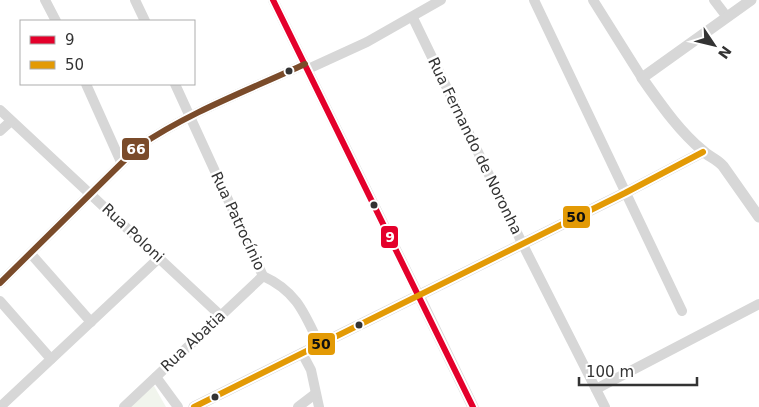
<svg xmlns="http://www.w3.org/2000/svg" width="759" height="407" viewBox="0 0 759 407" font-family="'DejaVu Sans',sans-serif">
	<rect width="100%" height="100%" fill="#fff"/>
	<!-- green -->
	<polygon fill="#f1f5ed" points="154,386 166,407 127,407"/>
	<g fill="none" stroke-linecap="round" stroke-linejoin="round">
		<!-- minor -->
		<g stroke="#d7d7d7" stroke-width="10">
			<polyline points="45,0 56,21"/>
			<polyline points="135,0 145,21"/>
			<polyline points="273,0 419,296"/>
			<polyline points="534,0 682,311"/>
			<polyline points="593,0 642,78"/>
			<polyline points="714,0 727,17"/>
			<polyline points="413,18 522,243 605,407"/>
			<polyline points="308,69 367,42 441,0"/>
			<polyline points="86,84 121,162"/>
			<path d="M175,84L263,276C296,291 304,312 319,344"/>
			<polyline points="0,110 221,316"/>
			<polyline points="0,131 11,121"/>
			<polyline points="31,254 91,322"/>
			<path d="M0,283L138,147C189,112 249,90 305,64"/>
			<polyline points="0,301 51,359"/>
			<polyline points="302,353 311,370 319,407"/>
			<polyline points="156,377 178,407"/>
			<polyline points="596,389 759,304"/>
			<polyline points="0,407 160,257"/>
			<polyline points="124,407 263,276"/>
			<polyline points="298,407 315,394"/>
		</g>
		<!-- tertiary -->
		<g stroke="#d7d7d7" stroke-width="11">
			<path d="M751,0L642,78C660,103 678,130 702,150C709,157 717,159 723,166L759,217"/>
			<polyline points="419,296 473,407"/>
			<polyline points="194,407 625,193 703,152"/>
		</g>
		<!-- bus-1 casing -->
		<g stroke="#fff" stroke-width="10">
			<polyline id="bus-1" points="273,0 473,407"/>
		</g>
		<!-- bus-2 casing -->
		<g stroke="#fff" stroke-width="10">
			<polyline id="bus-2" points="194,407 625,193 703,152"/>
		</g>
		<!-- bus-3 casing -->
		<g stroke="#fff" stroke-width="10">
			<path id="bus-3" d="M0,283L138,147C189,112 249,90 305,64"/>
		</g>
		<!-- bus-1 -->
		<use href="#bus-1" stroke="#e4002b" stroke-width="6"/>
		<!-- bus-2 -->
		<use href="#bus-2" stroke="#e39a05" stroke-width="6"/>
		<!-- bus-3 -->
		<use href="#bus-3" stroke="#7a4b2a" stroke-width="6"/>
	</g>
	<!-- markers -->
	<g fill="#333" stroke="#fff" stroke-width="2">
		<circle cx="289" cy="71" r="4.5"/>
		<circle cx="374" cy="205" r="4.5"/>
		<circle cx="359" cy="325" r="4.5"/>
		<circle cx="215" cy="397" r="4.5"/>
	</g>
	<g text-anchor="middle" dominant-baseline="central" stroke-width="5" stroke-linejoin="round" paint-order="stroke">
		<!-- street labels -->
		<g font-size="15" fill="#333" stroke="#fff">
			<text transform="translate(475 146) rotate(64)">Rua Fernando de Noronha</text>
			<text transform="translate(238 221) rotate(65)">Rua Patrocínio</text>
			<text transform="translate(133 233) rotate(43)">Rua Poloni</text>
			<text transform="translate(193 341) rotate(-43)">Rua Abatia</text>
		</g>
	</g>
	<g stroke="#fff" stroke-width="2">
		<rect x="121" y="137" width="29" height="24" rx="5" fill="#7a4b2a"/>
		<rect x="562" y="205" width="29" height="24" rx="5" fill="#e39a05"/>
		<rect x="380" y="225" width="19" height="24" rx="5" fill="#e4002b"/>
		<rect x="307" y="332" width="29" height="24" rx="5" fill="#e39a05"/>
	</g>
	<g font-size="14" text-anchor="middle" font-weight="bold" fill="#fff">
		<text x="136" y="154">66</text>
		<text x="390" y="242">9</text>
	</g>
	<g font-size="14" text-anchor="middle" font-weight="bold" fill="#111">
		<text x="576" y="222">50</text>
		<text x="321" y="349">50</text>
	</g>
	<!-- legend -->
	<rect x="20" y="20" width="175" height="65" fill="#ffffff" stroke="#adadad"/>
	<rect x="30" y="36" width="25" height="8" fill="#e4002b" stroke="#adadad"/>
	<text x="65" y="45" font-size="15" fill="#333333">9</text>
	<rect x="30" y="61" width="25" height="8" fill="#e39a05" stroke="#adadad"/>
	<text x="65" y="70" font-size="15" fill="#333333">50</text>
	<!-- north arrow -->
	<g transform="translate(714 45) rotate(125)" stroke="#ffffff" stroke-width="4" paint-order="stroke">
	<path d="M0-4L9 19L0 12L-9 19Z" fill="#333333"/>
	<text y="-8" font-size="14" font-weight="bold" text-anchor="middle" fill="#333333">N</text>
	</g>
	<!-- scale -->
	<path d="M579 377v8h118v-8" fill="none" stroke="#333333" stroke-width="2.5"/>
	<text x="586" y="377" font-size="15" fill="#333333" stroke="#ffffff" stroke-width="4" paint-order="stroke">100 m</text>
</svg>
